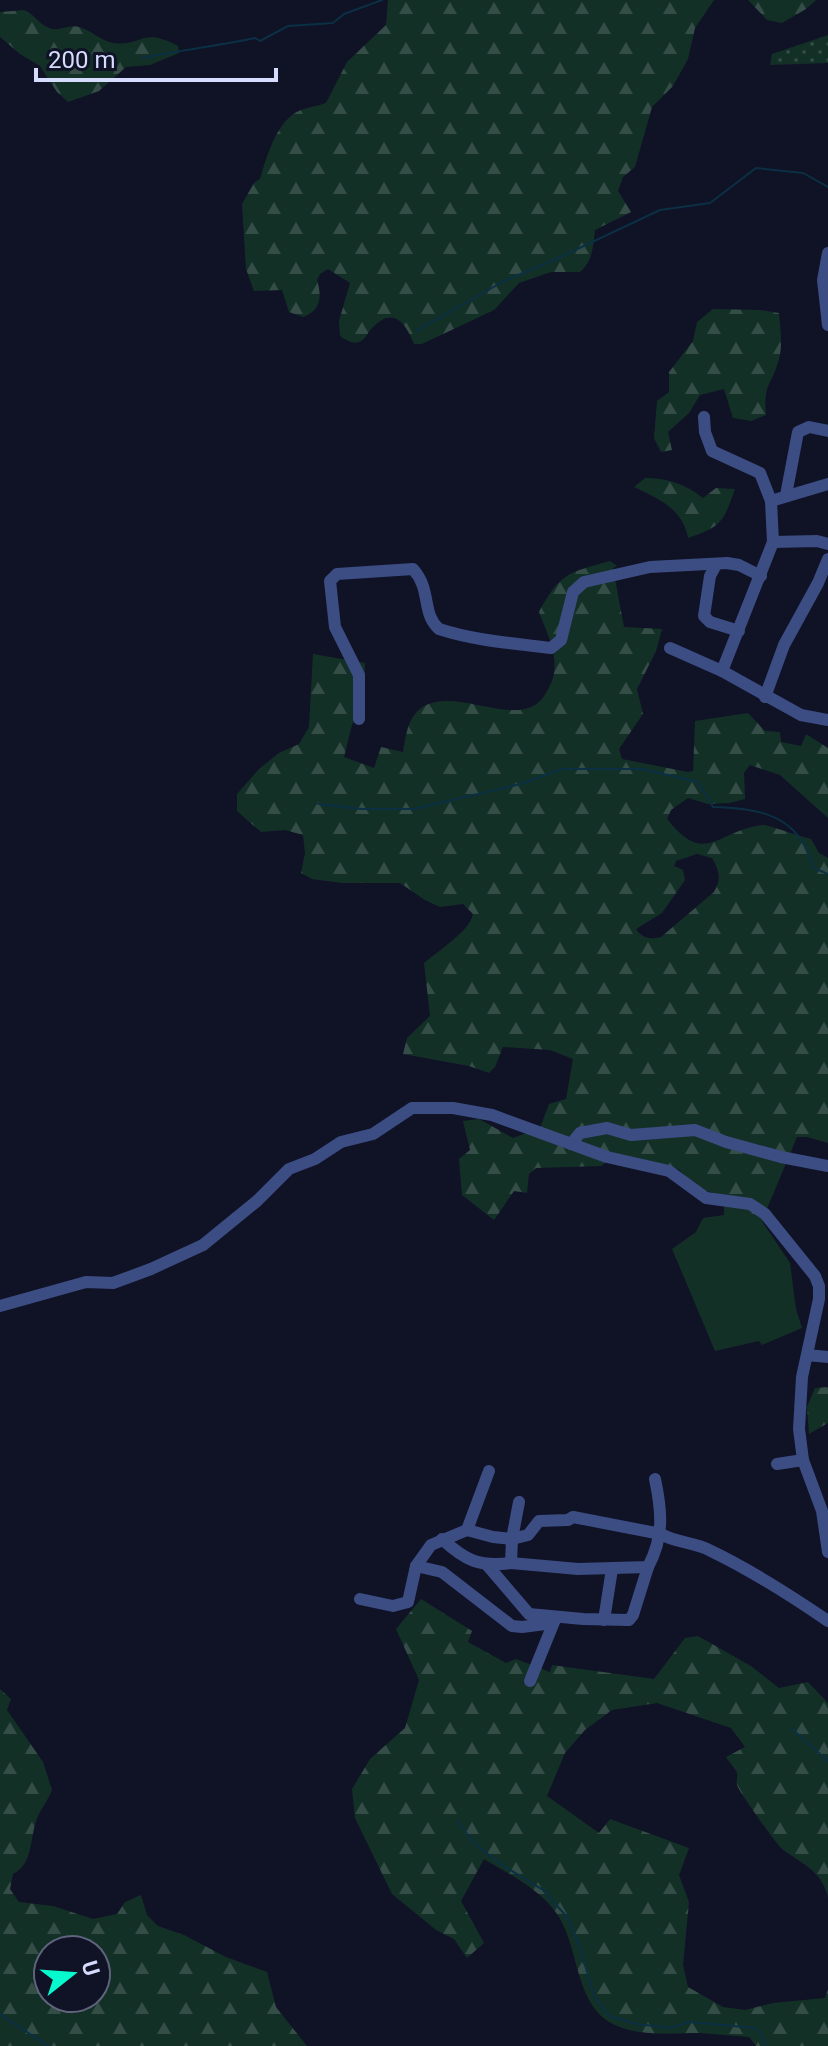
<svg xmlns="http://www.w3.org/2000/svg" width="828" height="2046" viewBox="0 0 828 2046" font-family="Roboto,sans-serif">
	<defs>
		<pattern id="forest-firs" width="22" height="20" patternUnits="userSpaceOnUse" patternTransform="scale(2)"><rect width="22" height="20" fill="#133027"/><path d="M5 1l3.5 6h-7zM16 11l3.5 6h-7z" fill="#354d47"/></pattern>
		<pattern id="garden-dots" width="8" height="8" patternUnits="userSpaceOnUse" patternTransform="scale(2)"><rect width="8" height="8" fill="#133027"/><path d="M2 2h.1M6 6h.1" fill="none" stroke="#354d47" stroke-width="1.8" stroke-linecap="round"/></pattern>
	</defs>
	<rect width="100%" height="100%" fill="#101226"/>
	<!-- green -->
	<polygon fill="#133027" points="724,1206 763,1218 762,1221 790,1263 796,1309 802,1328 762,1345 759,1341 715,1351 672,1249 696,1232 703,1218 724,1215"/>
	<!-- forest -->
	<g fill="url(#forest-firs)" fill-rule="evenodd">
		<path d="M388,0H714L695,28L688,59L673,86L652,107L635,167L623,177L618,191L631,212L595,230C593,246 593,261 580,272H551L519,283L494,310L422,344H414C406,324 394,305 372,328C368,332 365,340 359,342C352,344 346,340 340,336L339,321L350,283L328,269L320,274L317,280C322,296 321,311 303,317L289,312L282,290L254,291L246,269L242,204L254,183L260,179C267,156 277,119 301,110C309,107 318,106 326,103L347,62L386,25Z"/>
		<polygon points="748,0 816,0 806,9 782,23 767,20"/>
		<path d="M24,10C35,14 38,24 49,28C58,32 69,24 79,27C91,30 101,41 113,43C143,47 141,26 178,46L179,53L150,65L126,67L99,91L68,102L57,92L40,66L20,54L0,37V12Z"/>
		<path d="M713,309L760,310L779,313C780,328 783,344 779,359C772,385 763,383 766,415L751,421L733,418L724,389L700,395L689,413L668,432L672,450L661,452L654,438L657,401L669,392V372L693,341L697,322Z"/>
		<path d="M645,478C668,478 685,484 703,498L716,488L735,489C723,522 723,526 688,538C683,509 659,499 634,487Z"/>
		<path d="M610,561L617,566L613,568L624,627L662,629L656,651L637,689L643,714L619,749L622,759L688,772L693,771L695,721L748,713L765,731L780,732L781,742L801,746L806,734L828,748V818L780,775L750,765L744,773L745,799L729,803L708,804L688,798L671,810L667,819C706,868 717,830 763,825C769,825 801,837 811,839L819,853L828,858V1143L807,1137H797L763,1218L724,1206V1196L700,1189L678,1169L617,1154L601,1166L536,1168L529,1174L527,1193L514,1191L494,1220L462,1195L459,1159L470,1150L463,1121L479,1119L513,1138L540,1128L549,1104L566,1099L573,1059L550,1050L503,1047L495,1067L489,1073L469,1066L403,1054L407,1038L430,1016L424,963C438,951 470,931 473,914L463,904L440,907L425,900L400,883H342L312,879L301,873L305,853L303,835L285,830L261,832L237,811V794L259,769L279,753L299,744L309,727L313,654L365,663L364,700L352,725L344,757L374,768L381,747L403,752C406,735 408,714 426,705C462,688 524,733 546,693C553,681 556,672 554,658C553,643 544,626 539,612C561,572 568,573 610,561ZM697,854L712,858C719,871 722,878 714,892L661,937C650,940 642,938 636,929L662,913L685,880L683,870L674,866L676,861Z"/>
		<polygon points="828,1387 828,1423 809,1434 807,1407 815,1388"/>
		<path d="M421,1599L472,1631L468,1642L506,1663L516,1659L550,1672L552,1665L654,1679L685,1638L698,1636L751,1666L779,1688L808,1682L828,1703V1897C821,1869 801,1864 781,1848C776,1843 739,1792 737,1785C736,1781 738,1777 737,1773C735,1768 729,1762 726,1757L745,1747L731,1728L657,1703L612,1710L585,1730L565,1753L547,1796L599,1833L610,1819L689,1848L679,1875L689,1902L683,1965L688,1987L723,2007L745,2010L773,2003L825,1998L828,1989V2046H756L749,2037C733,2036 716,2034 700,2033C673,2033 641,2037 615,2025C574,2006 580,1947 557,1914C540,1889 509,1874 484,1859L461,1901L484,1943L467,1958L454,1939L436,1930L392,1894L355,1818L352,1789L370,1759L405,1728L419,1680L396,1629Z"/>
		<path d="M0,1689L11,1699L7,1710L43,1762L52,1790C48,1801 40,1809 36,1821C30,1839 33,1864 13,1874L10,1889L19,1902L53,1906L93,1919L117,1914L125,1902L141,1895L147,1915L158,1926L184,1935L226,1957L267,1972L276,2007L307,2046H0ZM48,1950H96V1998H48Z"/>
	</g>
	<!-- garden -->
	<polygon fill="url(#garden-dots)" points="828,35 828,63 770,65 772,54"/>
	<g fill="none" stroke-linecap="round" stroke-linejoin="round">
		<!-- stream -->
		<g stroke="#0b3044" stroke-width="2">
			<path d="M143,58C180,50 218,46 255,38L260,41L288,26L333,23L344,14L382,0"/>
			<polyline points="416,331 506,280 552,261 660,210 710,203 756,168 803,173 828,187"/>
			<path d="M318,804L361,809H413L521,784L562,769H642L698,782L713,807C747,808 786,811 804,845C808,852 810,861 814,868L828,874"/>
			<polyline points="791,1728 828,1761"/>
			<polyline points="457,1821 476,1845 504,1866 543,1890 567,1917 579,1944 594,1996 609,2016 637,2024 670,2028 689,2022 755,2028 762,2036 766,2046"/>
			<polyline points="0,2014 48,2046"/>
		</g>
		<!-- minor -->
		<g stroke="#3c4d84" stroke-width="12">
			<polyline points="828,253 823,280 828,325"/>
			<polyline points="704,417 705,432 712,451 760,473 771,501"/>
			<polyline points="828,484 771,501 773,542 722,671 801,715 828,720"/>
			<polyline points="786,495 798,432 809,427 828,431"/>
			<polyline points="773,542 817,541 828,544"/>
			<polyline points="716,565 710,576 704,616 710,622 739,631"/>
			<polyline points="670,648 722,671"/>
			<polyline points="765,697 784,645 818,583 828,559"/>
			<path d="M359,719V675L335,627L330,581L337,574L413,569C432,590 421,613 439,629C476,641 513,643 551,648L561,640L573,592L584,582L650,567L727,563L739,565L761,576"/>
			<polyline points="571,1144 580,1133 607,1128 631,1135 695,1130 726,1142 781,1157 828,1166"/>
			<polyline points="0,1306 86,1282 113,1283 151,1269 203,1245 257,1201 289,1169 315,1159 341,1142 373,1134 412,1108 453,1108 492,1115 607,1157 669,1171 706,1198 750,1204 765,1214 815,1276 819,1286 819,1299 802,1377 799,1429 803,1460 822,1511 828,1552"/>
			<polyline points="807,1355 828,1357"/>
			<polyline points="777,1464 803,1460"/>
			<path d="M519,1502L512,1539L511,1563L578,1569L648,1567C664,1537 662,1512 655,1479"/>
			<polyline points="467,1530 489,1471"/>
			<path d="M442,1539C466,1561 479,1567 511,1563"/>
			<polyline points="416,1566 442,1572 512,1626 522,1627 553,1623"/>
			<polyline points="488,1566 529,1614 583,1619 629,1620 633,1615 648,1567"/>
			<path d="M360,1599L393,1606L408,1602L416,1566L431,1545L467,1530L493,1537L512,1539L528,1535L539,1521L568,1520L573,1517L661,1534C676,1543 694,1542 709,1550C751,1570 790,1595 828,1621"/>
			<polyline points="604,1620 612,1569"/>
			<polyline points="530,1681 556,1617"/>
		</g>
	</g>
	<!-- north arrow -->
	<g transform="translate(72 1974) rotate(73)"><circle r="38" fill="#101226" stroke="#5f637c" stroke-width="2"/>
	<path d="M0-6L14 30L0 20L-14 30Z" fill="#06face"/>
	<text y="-12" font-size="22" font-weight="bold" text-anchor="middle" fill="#d6dcfe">U</text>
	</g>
	<!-- scale -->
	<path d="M36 68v12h240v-12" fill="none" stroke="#d6dcfe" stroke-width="4"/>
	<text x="48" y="68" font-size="24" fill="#d6dcfe" stroke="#101226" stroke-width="6" paint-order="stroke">200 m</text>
</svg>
